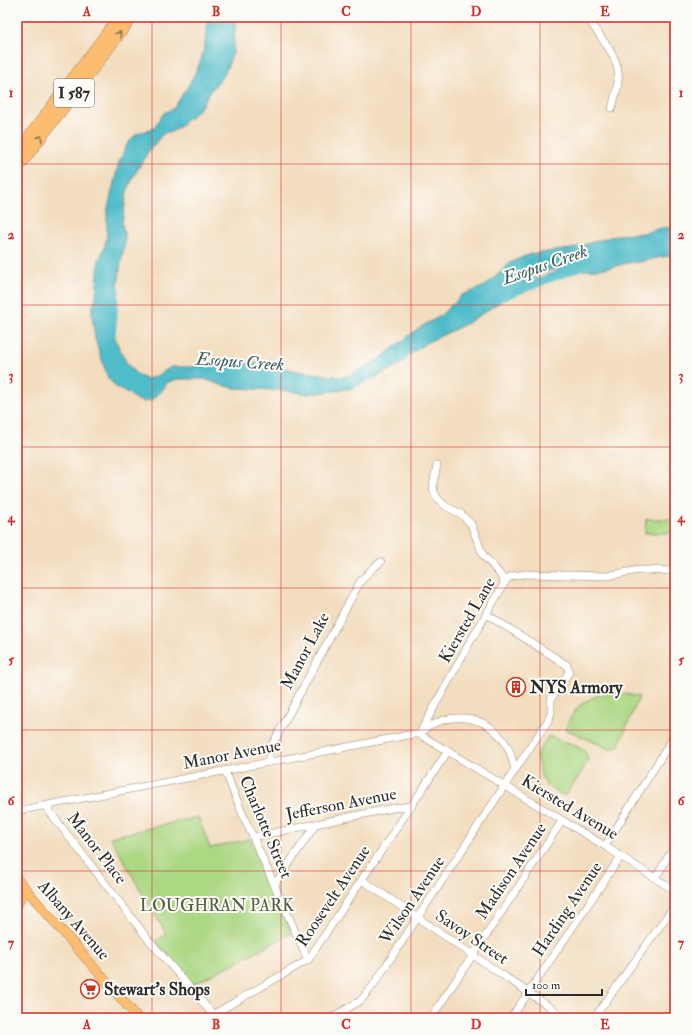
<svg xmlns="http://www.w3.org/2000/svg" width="692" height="1035" viewBox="0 0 692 1035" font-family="'IM FELL Double Pica',serif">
	<rect width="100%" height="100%" fill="#fdfcf7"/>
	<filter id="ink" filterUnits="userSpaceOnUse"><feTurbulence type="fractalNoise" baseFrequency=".025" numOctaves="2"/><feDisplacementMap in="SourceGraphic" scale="8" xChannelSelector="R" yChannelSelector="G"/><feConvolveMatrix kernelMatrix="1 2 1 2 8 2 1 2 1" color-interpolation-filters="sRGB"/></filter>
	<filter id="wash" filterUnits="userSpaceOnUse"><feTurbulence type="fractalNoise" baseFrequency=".012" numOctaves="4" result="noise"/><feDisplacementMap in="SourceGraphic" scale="16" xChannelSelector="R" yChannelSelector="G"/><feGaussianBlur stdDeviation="0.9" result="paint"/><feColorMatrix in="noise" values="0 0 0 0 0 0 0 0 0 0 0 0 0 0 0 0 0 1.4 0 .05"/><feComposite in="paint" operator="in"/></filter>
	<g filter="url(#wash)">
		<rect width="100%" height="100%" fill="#f3ddbf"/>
		<!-- green -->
		<g fill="#acd783" stroke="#6c8157">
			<polygon points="646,519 673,519 673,533 645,533"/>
			<path d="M612,692L621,693L639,697L619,745L612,750L565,729C576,703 586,698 612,692Z"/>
			<polygon points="548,736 572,744 585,751 588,760 581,773 565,796 547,786 541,776 537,758 537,754"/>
			<polygon points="198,817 210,848 250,839 292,933 192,985 156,941 166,934 110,837"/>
		</g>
		<!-- water -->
		<polygon fill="#4fbcc9" stroke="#3d747a" points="207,17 236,17 233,53 224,75 211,90 204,102 200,108 177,129 169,133 166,132 161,136 148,152 133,177 127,192 122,224 125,235 124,248 121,261 117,294 113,304 111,314 111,322 114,335 119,348 126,362 135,373 145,379 155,377 171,367 193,367 234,361 271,365 297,371 340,377 349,376 378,360 419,328 439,317 450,306 454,304 461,295 476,290 489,283 510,263 518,259 531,254 571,249 593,242 618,235 645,233 661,228 675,227 675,255 661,257 640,262 628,263 607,268 586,270 554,269 542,272 521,285 503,300 466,324 426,343 412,353 402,363 382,374 349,389 308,394 281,390 272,390 235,388 221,385 204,379 178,379 171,381 167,383 161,392 153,399 145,402 137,400 128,393 117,388 108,378 95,339 92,315 92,309 96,296 99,260 104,249 107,235 107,212 119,162 126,146 132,138 138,133 153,129 164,113 173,109 190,83 201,61 206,38"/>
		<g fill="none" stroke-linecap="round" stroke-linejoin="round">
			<!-- river -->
			<g stroke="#4fbcc9" stroke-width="9">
				<polyline points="498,298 583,265"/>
				<polyline points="111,338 115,289"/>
			</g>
		</g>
	</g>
	<g filter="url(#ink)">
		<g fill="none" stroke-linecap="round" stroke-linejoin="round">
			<!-- minor casing -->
			<g stroke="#8f8475" stroke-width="8">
				<g id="minor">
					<path d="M587,17C596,32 616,53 618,71C620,83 615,96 612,108"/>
					<polyline points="437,465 433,485 434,492 439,500 445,506 461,514 471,524 483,555 499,573 504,582"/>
					<polyline points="486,614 567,665 569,672 551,699 551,713 549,719 515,770"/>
					<polyline points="422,729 470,642 507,579 512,576 525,574 607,576 639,570 675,571"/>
					<polyline points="269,762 269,753 271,747 360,582 373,568 381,562"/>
					<polyline points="225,771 243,815 308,960"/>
					<polyline points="46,807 148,939 216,1018"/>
					<polyline points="17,811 414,734 419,734 605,846 675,891"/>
					<polyline points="253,837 393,808 412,806"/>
					<polyline points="605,846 675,735"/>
					<polyline points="656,877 675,845"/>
					<polyline points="362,880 566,1018"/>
					<polyline points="275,884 316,824"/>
					<polyline points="207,1018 308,960 448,751"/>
					<path d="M331,1018L360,1001L372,987L515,770C513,762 511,752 506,744C486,712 445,710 419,734"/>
					<polyline points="431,1018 562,821"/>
					<polyline points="511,1018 621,856"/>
					<polyline points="594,1018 675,905"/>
				</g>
			</g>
			<!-- major casing -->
			<g stroke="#8f8475" stroke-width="10">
				<g id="major">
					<polyline points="17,879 138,1018"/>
					<polyline points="17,905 25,888"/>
				</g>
			</g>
			<!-- highway casing -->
			<g stroke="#8f8475" stroke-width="12">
				<g id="highway">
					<polyline points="17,153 119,17"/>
					<polyline points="17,169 132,17"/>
				</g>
			</g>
			<!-- minor -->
			<use href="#minor" stroke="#fff" stroke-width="7"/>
			<!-- major -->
			<use href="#major" stroke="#fcbd6f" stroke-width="9"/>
			<!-- highway -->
			<use href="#highway" stroke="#fcbd6f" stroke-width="11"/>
		</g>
		<!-- one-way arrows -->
		<defs><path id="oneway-chevron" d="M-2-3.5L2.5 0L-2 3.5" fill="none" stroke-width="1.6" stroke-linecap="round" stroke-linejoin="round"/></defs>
		<g stroke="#896d4a">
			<use href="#oneway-chevron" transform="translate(119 34) rotate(-53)"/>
			<use href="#oneway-chevron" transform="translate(40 138) rotate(-53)"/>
		</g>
	</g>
	<!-- grid -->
	<path fill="none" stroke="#d62828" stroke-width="1" stroke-opacity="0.55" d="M152,17V1018M281,17V1018M411,17V1018M540,17V1018M17,164H675M17,305H675M17,447H675M17,588H675M17,730H675M17,871H675"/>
	<!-- icons -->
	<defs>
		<g id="building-ring" transform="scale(1)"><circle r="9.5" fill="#fdfcf7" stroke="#c8321e" stroke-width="1.5"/><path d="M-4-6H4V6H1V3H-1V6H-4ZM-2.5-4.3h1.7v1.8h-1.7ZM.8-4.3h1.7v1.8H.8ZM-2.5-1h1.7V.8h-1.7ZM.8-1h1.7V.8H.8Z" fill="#c8321e"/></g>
		<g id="supermarket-ring" transform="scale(1)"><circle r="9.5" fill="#fdfcf7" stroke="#c8321e" stroke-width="1.5"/><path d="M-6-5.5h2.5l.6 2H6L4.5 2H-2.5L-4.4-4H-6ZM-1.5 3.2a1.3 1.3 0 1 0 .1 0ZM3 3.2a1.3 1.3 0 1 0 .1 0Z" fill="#c8321e"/></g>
	</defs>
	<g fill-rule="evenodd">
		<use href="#building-ring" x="516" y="687"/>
		<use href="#supermarket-ring" x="90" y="989"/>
	</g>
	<g text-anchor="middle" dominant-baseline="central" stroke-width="4" stroke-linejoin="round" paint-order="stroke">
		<!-- shield labels -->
		<rect fill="#fdfcf7" stroke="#6a6a68" stroke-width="1" x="54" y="79" width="40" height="28" rx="3"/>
		<g font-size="16" font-weight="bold" fill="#2b2b2b">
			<text x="74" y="93">I 587</text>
		</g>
		<!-- street labels -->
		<g font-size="17" fill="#2b2b2b" stroke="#fdfcf7">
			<text transform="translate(467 620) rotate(-60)">Kiersted Lane</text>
			<text transform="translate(305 651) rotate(-62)">Manor Lake</text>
			<text transform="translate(232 754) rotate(-11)">Manor Avenue</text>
			<text transform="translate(341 804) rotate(-11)">Jefferson Avenue</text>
			<text transform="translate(570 807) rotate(31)">Kiersted Avenue</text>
			<text transform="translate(266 827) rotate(67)">Charlotte Street</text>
			<text transform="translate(97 848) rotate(52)">Manor Place</text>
			<text transform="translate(511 871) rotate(-56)">Madison Avenue</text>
			<text transform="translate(333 896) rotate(-56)">Roosevelt Avenue</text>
			<text transform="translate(412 900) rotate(-56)">Wilson Avenue</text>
			<text transform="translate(567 909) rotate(-56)">Harding Avenue</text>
			<text transform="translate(74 920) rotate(49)">Albany Avenue</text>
			<text transform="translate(472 937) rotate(34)">Savoy Street</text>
		</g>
		<!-- poi labels -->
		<g font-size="17" font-weight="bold" fill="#2b2b2b" stroke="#fdfcf7" text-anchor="start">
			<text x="530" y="687">NYS Armory</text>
			<text x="104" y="989">Stewart's Shops</text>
		</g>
		<!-- park labels -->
		<g font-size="17" fill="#525f45" stroke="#fdfcf7">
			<text x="217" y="905">LOUGHRAN PARK</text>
		</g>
		<!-- water labels -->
		<g font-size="18" font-style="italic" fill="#385e62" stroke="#fdfcf7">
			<text transform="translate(545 265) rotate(-19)">Esopus Creek</text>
			<text transform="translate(240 362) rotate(4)">Esopus Creek</text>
		</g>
	</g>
	<!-- margin -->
	<rect width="692" height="1035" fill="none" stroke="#fdfcf7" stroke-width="44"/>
	<!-- scale -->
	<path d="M526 989v6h76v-6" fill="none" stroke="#2b2b2b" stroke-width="2"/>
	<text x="532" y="989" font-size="12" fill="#2b2b2b" stroke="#fdfcf7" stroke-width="3" paint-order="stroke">100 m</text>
	<rect x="22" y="22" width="648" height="991" fill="none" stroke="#d62828" stroke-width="1.5"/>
	<g font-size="13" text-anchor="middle" font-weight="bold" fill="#d62828">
		<text x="87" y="16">A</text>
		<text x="216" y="16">B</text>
		<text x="346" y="16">C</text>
		<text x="476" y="16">D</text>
		<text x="605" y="16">E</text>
		<text x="11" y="97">1</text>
		<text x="681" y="97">1</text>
		<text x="11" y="239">2</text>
		<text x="681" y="239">2</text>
		<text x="11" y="380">3</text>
		<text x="681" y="380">3</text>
		<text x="11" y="522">4</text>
		<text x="681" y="522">4</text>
		<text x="11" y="664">5</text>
		<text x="681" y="664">5</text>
		<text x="11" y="805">6</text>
		<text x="681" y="805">6</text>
		<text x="11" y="947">7</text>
		<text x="681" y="947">7</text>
		<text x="87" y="1029">A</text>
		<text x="216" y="1029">B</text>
		<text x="346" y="1029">C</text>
		<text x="476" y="1029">D</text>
		<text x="605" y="1029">E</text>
	</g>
</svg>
